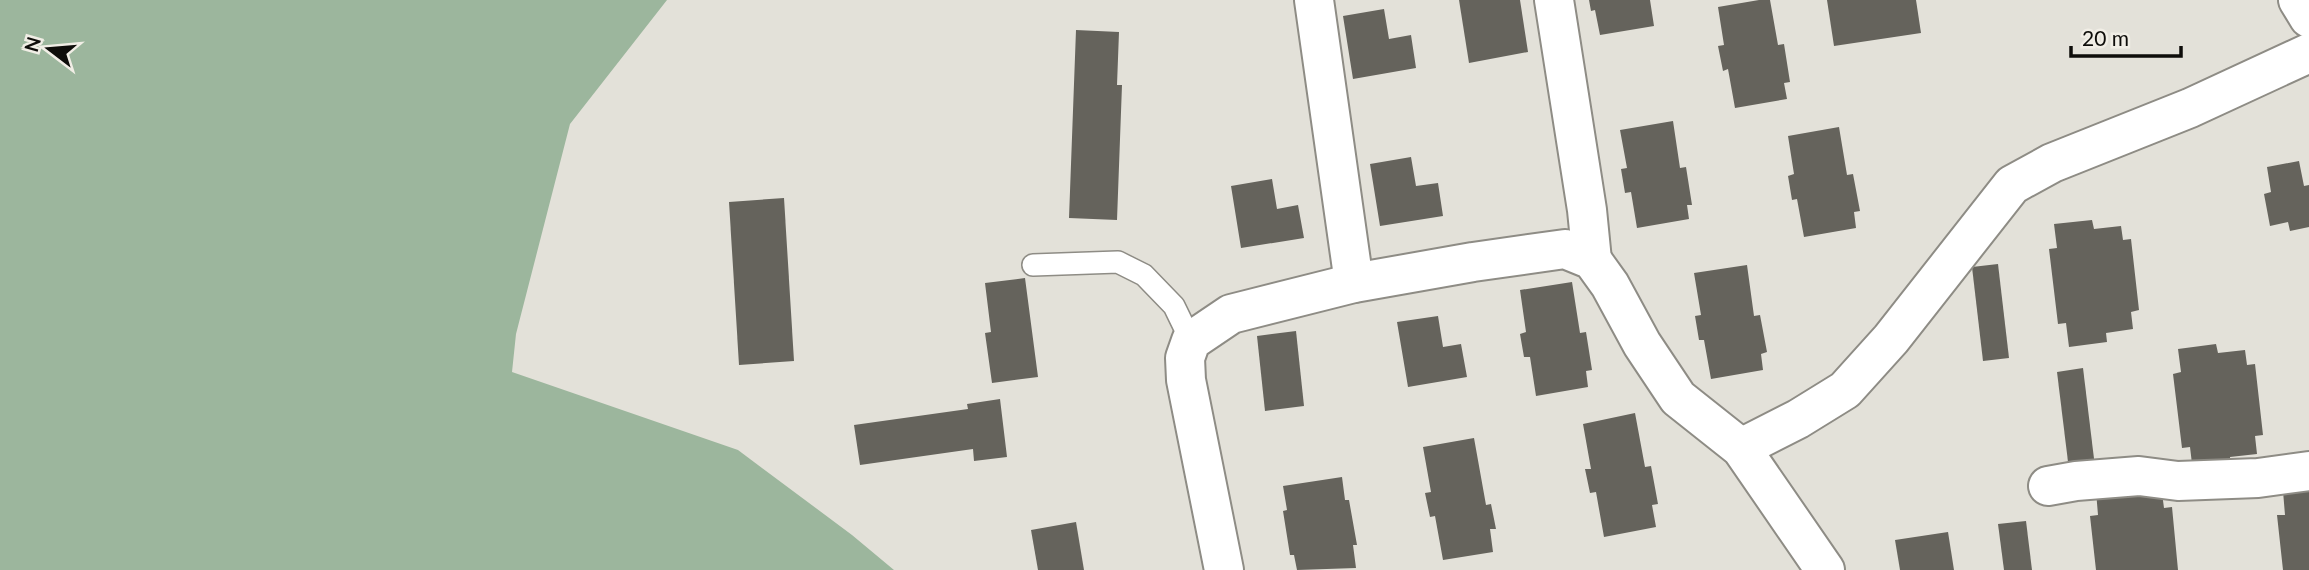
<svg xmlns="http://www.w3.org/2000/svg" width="2309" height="570" viewBox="0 0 2309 570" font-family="Lato,sans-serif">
	<rect width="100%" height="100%" fill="#e3e1d9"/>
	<!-- forest -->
	<polygon fill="#9cb69d" points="0,0 667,0 570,124 516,334 512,372 738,450 852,535 894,570 0,570"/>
	<!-- building -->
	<g fill="#65635c">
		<polygon points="1459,0 1520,0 1528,52 1469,63"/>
		<polygon points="1589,0 1650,0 1654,26 1600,35 1595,10 1591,11"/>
		<polygon points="1759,0 1770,0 1778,45 1784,44 1790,82 1784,83 1787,99 1735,108 1728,69 1723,71 1718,46 1724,45 1718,7"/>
		<polygon points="1827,0 1916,0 1921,33 1834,46"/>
		<polygon points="1384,9 1389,39 1411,35 1416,68 1353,79 1343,16"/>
		<polygon points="1076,30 1119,32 1117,85 1122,85 1117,220 1069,218"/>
		<polygon points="1673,121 1680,168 1686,167 1692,205 1687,205 1689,219 1637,228 1631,192 1625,193 1621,169 1627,168 1620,130"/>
		<polygon points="1839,127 1847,175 1853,174 1860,211 1854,212 1856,228 1804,237 1797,199 1792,200 1788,176 1794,174 1788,136"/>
		<polygon points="1411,157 1416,186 1438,183 1443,216 1380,226 1370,164"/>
		<polygon points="2299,161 2304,186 2309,185 2309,227 2290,231 2288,222 2270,226 2264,194 2271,192 2267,167"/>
		<polygon points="1272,179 1277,209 1298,205 1304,238 1241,248 1231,186"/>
		<polygon points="784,198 794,361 739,365 729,202"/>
		<polygon points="2092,220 2094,229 2121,226 2123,240 2131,239 2139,310 2131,312 2133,329 2106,333 2107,342 2069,347 2066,323 2058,324 2049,249 2057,248 2054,224"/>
		<polygon points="1998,264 2009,358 1983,361 1972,267"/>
		<polygon points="1747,265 1754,316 1760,315 1767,352 1761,354 1763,370 1711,379 1704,340 1699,340 1695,316 1701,315 1694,273"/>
		<polygon points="1025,278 1038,377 992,383 985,333 991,332 985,283"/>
		<polygon points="1572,282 1580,333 1586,332 1592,370 1586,371 1588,387 1536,396 1530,357 1524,357 1520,334 1526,332 1520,290"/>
		<polygon points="1438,316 1443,347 1461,344 1467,377 1408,387 1397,322"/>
		<polygon points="1296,331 1304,406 1265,411 1257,336"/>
		<polygon points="2216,344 2218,353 2245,350 2247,365 2255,364 2263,435 2255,436 2257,454 2230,457 2231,467 2193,472 2190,447 2182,448 2173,374 2181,372 2178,349"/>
		<polygon points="2083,368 2095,467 2069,470 2057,372"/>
		<polygon points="1000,399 1007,457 974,461 973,449 860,465 854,425 968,409 967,404"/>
		<polygon points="1635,413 1645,467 1651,466 1658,504 1652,505 1656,527 1604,537 1596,492 1590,493 1585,469 1591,469 1583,424"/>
		<polygon points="1474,438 1486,505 1491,504 1496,529 1490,529 1493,552 1443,560 1435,516 1430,517 1425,493 1431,492 1423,447"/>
		<polygon points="1342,477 1345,500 1349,500 1357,545 1353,545 1356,568 1297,570 1294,555 1290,555 1283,511 1287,510 1283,486"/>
		<polygon points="2134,487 2135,497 2162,493 2164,508 2172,507 2178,570 2096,570 2090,516 2098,515 2096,491"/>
		<polygon points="2309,488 2309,570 2283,570 2277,515 2285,515 2283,491"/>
		<polygon points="2026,521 2032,570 2004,570 1998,524"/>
		<polygon points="1076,522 1084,570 1038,570 1031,530"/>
		<polygon points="1948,532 1954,570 1900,570 1895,540"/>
	</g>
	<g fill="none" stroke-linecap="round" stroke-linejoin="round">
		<!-- lane casing -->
		<g stroke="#8e8c85" stroke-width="24">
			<polyline id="lane" points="1033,265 1118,262 1144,275 1174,306 1191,341"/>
		</g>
		<!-- street casing -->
		<g stroke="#8e8c85" stroke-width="42">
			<g id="street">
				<polyline points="1314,0 1354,283"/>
				<polyline points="1554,0 1587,210 1592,260"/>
				<polyline points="2298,0 2309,18"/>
				<polyline points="1741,448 1798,419 1845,390 1891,339 2012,185 2052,163 2190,108 2309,53"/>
				<polyline points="2048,486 2076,481 2139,476 2178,481 2258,478 2309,471"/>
				<polyline points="1224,570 1186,380 1185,358 1191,341 1231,314 1354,283 1473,262 1565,249 1592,260 1610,285 1642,344 1678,398 1741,448 1825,570"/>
			</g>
		</g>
		<!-- lane -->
		<use href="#lane" stroke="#fff" stroke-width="21"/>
		<!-- street -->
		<use href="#street" stroke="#fff" stroke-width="38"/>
	</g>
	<!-- north arrow -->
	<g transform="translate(49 49) rotate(286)" stroke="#f1eee6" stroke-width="5" paint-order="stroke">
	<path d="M0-5L12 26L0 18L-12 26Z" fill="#0e0d0a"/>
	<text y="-10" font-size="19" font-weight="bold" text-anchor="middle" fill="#0e0d0a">N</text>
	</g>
	<!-- scale -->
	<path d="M2071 46v10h110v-10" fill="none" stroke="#0e0d0a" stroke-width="3.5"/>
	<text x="2082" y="46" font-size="21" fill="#0e0d0a" stroke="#f1eee6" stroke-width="5" paint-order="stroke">20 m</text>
</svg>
